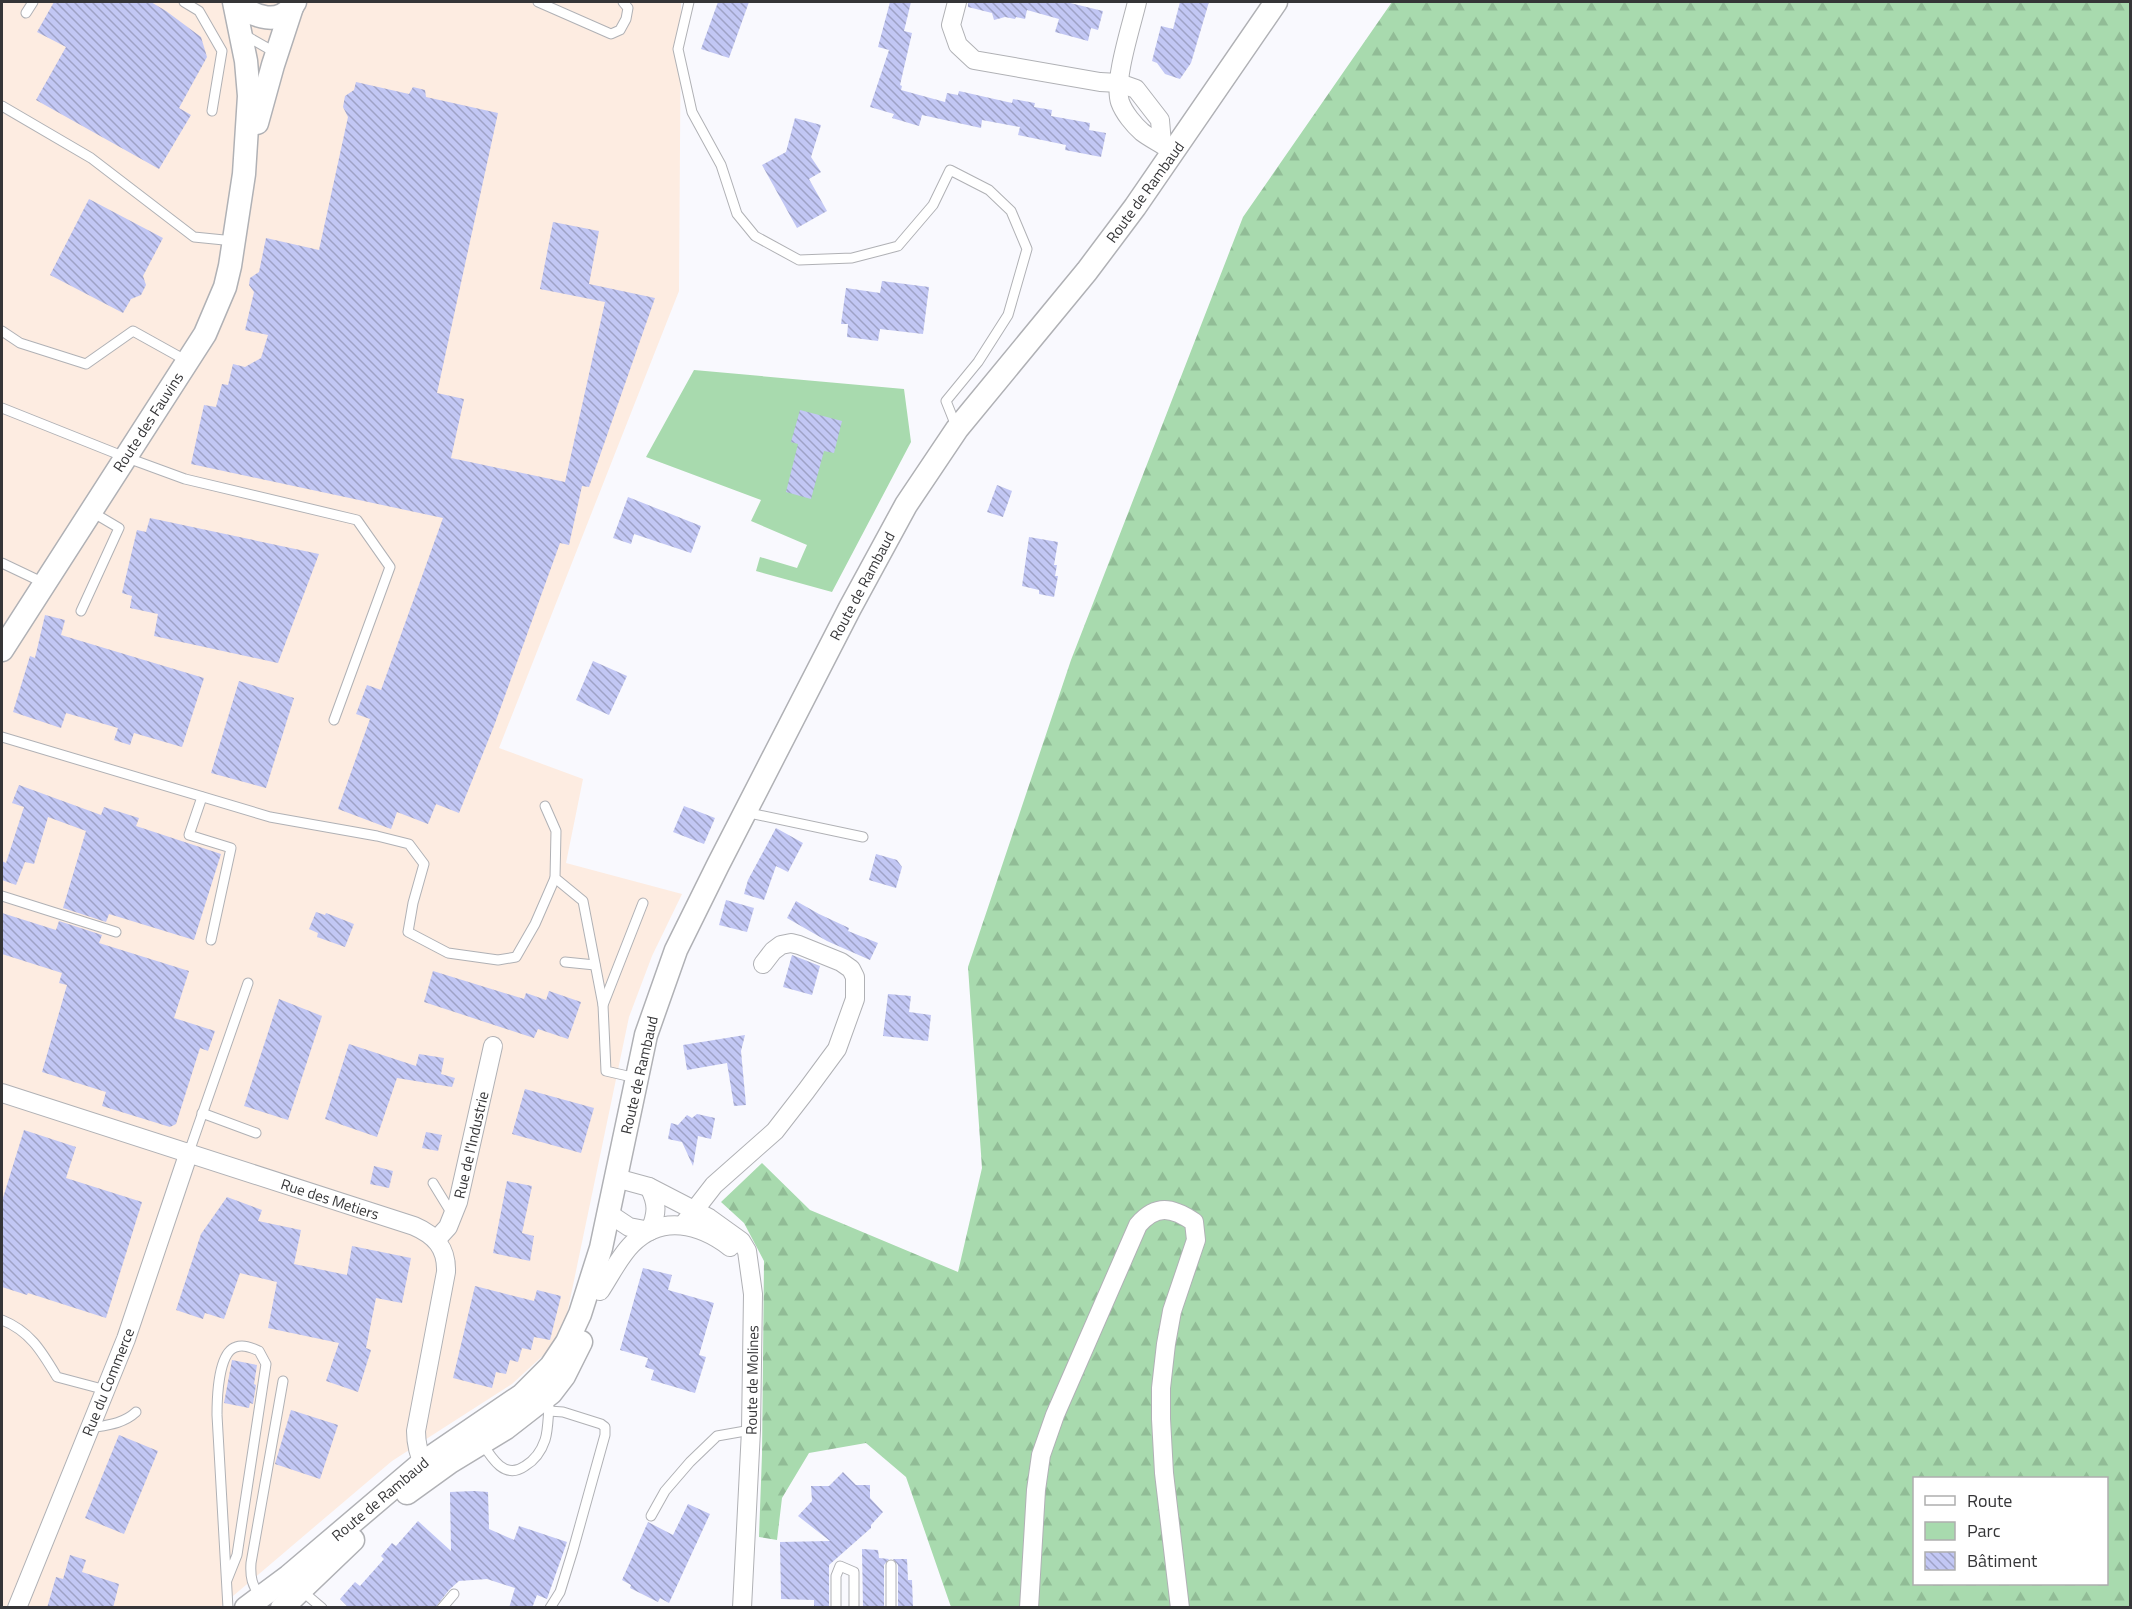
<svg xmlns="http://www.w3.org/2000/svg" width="2132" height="1609" viewBox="0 0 2132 1609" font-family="'Titillium Web',sans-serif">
	<defs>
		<pattern id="forest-firs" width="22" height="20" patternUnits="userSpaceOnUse" patternTransform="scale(1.5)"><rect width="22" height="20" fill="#a8daae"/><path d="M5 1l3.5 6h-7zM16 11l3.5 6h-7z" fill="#91bc96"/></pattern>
		<pattern id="building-back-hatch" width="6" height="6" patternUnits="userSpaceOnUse" patternTransform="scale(1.5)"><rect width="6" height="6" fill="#c2c7f4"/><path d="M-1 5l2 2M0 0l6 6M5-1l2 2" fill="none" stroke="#9ea2c6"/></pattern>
	</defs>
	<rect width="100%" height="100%" fill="#f9f9fe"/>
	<!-- commercial -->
	<polygon fill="#fdece1" points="2,2 681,2 679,291 499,748 583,779 566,863 682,894 652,956 629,1017 562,1338 512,1384 392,1461 220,1607 2,1608"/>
	<!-- green -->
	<polygon fill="#a8daae" points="694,370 904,389 911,442 832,592 756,571 760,557 797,568 807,545 751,521 761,500 646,457"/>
	<!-- forest -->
	<path fill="url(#forest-firs)" fill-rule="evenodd" d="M1392,2H2130V1607H951L906,1477L866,1443L809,1453L782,1498L777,1540L759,1537L762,1454L764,1261L744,1223L721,1202L762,1163L810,1210L958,1272L982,1168L968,967L1071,660L1243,217ZM1914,1478H2106V1584H1914Z"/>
	<!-- building -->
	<g fill="url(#building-back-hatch)">
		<polygon points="54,2 151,2 166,11 201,37 207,57 179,108 191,115 159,169 36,100 66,47 37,32"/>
		<polygon points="718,2 749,2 729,58 701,49"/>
		<polygon points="890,2 911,2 904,31 912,33 900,85 902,86 901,90 945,102 947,93 958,95 959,91 1012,103 1013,99 1035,103 1034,107 1052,110 1051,116 1090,123 1089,130 1106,133 1101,157 1065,150 1066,145 1018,135 1020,127 982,120 981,128 922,115 919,126 892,118 894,114 870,107 889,50 878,47"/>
		<polygon points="968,2 1066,2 1103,11 1098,30 1091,28 1088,41 1055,32 1059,19 1027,10 1025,19 1016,17 1015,19 1005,17 994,20 992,13 968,7"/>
		<polygon points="1180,2 1209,2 1191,63 1180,79 1165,74 1157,63 1152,61 1161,26 1173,29"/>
		<polygon points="356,82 409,94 413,87 425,90 426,97 498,113 437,393 464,399 451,458 565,482 605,302 540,289 553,222 599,231 589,284 655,298 589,487 582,486 569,545 560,543 494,726 459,813 436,804 428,824 397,812 391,829 338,809 370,719 356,714 367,685 381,690 443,518 191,464 204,405 216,407 222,384 228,385 233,364 245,367 261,358 268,335 245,330 254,292 249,285 250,278 259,272 266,238 319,250 348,117 343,107 345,96 354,90"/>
		<polygon points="795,118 821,125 811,157 821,172 809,179 827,211 797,228 762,165 786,152"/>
		<polygon points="89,199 163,238 143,276 146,285 141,295 131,299 123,313 50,275"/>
		<polygon points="882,281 929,287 923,334 880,329 878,341 847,337 848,324 841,324 846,288 880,293"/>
		<polygon points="800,410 842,421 834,453 824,451 811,499 786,492 798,444 791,442"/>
		<polygon points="997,485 1012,491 1003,517 987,512"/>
		<polygon points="628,497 701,526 691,553 634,534 631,544 613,538"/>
		<polygon points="150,518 319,554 278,663 154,636 158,614 130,608 132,596 122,593 137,530 146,532"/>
		<polygon points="1029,537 1058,542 1054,565 1057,565 1055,576 1058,576 1054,597 1039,594 1039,590 1022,586"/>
		<polygon points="45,615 65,620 61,635 204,678 182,747 134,733 130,745 114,740 118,728 66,713 61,728 13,712 30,656 35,658"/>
		<polygon points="593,661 627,676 609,715 576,700"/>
		<polygon points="239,681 294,698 266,788 211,773"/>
		<polygon points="19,785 101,815 104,807 139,818 136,826 221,854 194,940 109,914 106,922 63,908 86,831 48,817 34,864 25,862 16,885 2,880 2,861 6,863 24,807 12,803"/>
		<polygon points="684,806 715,818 704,844 673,832"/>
		<polygon points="776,828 803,843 788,872 776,866 764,900 744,894 748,880"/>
		<polygon points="876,854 897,860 902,867 896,888 869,880"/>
		<polygon points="726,900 754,908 747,932 719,925"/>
		<polygon points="796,901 819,914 849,928 848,931 878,943 870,960 827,941 787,918"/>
		<polygon points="316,912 325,915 326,913 354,924 345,947 317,937 318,933 309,929"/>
		<polygon points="2,913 56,930 59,921 102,935 99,943 189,971 174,1018 215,1031 208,1051 200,1048 176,1124 170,1127 102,1106 106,1092 42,1072 67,985 59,983 62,973 2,954"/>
		<polygon points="792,955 820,966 812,995 783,987"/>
		<polygon points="433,971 524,999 526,993 546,1000 549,991 581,1002 568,1039 538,1029 534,1038 424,1002"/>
		<polygon points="888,994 911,996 909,1012 931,1015 928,1041 883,1036"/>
		<polygon points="279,999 322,1016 288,1120 244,1106"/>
		<polygon points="745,1035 741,1051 746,1105 734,1106 727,1063 687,1070 683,1045"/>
		<polygon points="349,1044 416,1066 419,1054 444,1058 441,1074 455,1078 452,1087 397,1078 377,1137 325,1119"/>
		<polygon points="525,1089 594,1108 581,1153 512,1134"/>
		<polygon points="697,1114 715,1118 711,1139 698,1136 693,1166 682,1142 668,1139 671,1123 678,1125 687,1115 692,1118"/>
		<polygon points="24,1130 76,1147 66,1178 142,1202 106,1318 28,1293 27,1295 2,1287 2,1201"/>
		<polygon points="426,1132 442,1135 438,1151 422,1148"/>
		<polygon points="374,1166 393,1171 389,1188 370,1184"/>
		<polygon points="507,1181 532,1186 522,1233 534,1236 530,1261 493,1253"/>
		<polygon points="227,1197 262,1210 258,1221 301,1230 294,1264 347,1275 352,1246 411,1258 402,1303 376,1298 366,1348 371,1350 358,1392 326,1381 339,1343 268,1328 277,1282 240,1273 224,1319 205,1313 203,1319 176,1310 201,1234"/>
		<polygon points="643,1268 672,1275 668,1290 714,1303 699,1355 706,1357 695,1393 651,1380 654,1370 645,1367 648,1358 620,1350"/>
		<polygon points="475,1286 534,1301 537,1290 561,1296 550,1340 534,1337 531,1350 522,1348 518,1362 510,1360 506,1374 496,1372 492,1388 453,1378"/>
		<polygon points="232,1360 257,1365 254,1384 256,1385 253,1404 250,1403 249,1408 224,1403"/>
		<polygon points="291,1410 338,1425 320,1479 275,1464"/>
		<polygon points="119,1435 158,1451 124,1534 85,1518"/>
		<polygon points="843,1472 856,1485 870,1485 870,1498 883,1512 871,1525 871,1528 829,1565 829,1608 814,1608 814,1600 781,1599 780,1542 830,1541 798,1516 812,1501 811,1486 829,1486"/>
		<polygon points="474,1491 488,1492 489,1529 514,1540 519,1526 567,1542 547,1599 537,1595 532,1608 509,1608 515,1588 487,1579 459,1581 449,1590 435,1608 349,1608 340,1599 355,1582 360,1586 384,1559 381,1556 392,1543 396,1546 418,1521 451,1551 450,1492"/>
		<polygon points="688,1504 710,1514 669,1603 660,1598 658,1602 630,1588 631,1585 622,1580 648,1522 673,1535"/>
		<polygon points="862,1549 878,1550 879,1558 889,1559 884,1565 884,1608 863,1608"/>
		<polygon points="70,1555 86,1560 82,1572 119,1584 113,1608 47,1608 56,1577 63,1579"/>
		<polygon points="893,1559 907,1559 908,1580 912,1580 913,1608 898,1608 898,1565"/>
	</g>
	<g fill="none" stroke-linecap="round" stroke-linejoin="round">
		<!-- service casing -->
		<g stroke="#b0b1b5" stroke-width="11">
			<g id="service">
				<polyline points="184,2 199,11 222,51 212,111"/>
				<polyline points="538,2 611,34 620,30 626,19 628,8 623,2"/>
				<polyline points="689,2 678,49 692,112 721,165 737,214 755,236 799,260 852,258 898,246 933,205 950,170 989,190 1011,211 1027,249 1008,315 978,362 946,401 956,426"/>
				<polyline points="26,13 33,2"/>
				<polyline points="243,34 276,53"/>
				<polyline points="2,106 91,158 194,237 234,241"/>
				<polyline points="2,331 20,343 86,364 133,331 187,361"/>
				<polyline points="2,408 125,457 185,479 357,520 390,567 334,720"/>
				<polyline points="2,563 44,583"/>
				<polyline points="81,611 119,528 92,512"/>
				<polyline points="2,737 270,817 377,836 409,844 424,864 413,903 408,932 448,953 498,960 516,957 535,924 555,878"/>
				<polyline points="202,797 189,835 231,848 211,940"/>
				<polyline points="545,806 556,831 555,878 583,901 603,1005"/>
				<polyline points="745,812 863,837"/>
				<polyline points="2,896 116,932"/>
				<polyline points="565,962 595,965"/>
				<polyline points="636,1078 606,1071 603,1005 643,903"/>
				<polyline points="202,1113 256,1133"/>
				<polyline points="189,1152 248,983"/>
				<polyline points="433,1183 452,1214"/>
				<path d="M2,1320C30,1331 42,1352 57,1377L106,1390"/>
				<polyline points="549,1411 563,1412 601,1424 605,1427 605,1435 573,1550 560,1592 550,1608"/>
				<path d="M90,1428C107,1425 123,1424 136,1412"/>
				<path d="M482,1443C492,1459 505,1480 525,1466C535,1460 541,1452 545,1440C548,1431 548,1418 549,1407"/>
				<polyline points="651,1516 665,1491 690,1462 717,1436 751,1430"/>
				<path d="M227,1580L237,1555L266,1364L259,1351C252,1348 244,1344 236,1347C218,1352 217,1400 217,1415L228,1608"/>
				<polyline points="302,1591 322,1608"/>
				<path d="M261,1597C252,1586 250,1577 251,1563L283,1381"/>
				<polyline points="442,1608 454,1594"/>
				<polyline points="836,1608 836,1576 840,1566 854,1572 854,1608"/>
				<polyline points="891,1608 891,1565"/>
			</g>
		</g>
		<!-- minor casing -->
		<g stroke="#b0b1b5" stroke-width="20">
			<g id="minor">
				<polyline points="957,2 951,25 958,45 974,60 1100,82 1119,83 1136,89 1160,120 1162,144"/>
				<path d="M1137,2C1132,24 1113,81 1120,102C1124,113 1134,125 1142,132C1151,139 1161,143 1170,150"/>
				<path d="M2,1093L414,1226C435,1235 447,1248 446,1272L416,1431C416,1445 419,1456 425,1468L432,1470"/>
				<polyline points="616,1178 649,1187 709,1218 741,1241 747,1251 753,1294 751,1430 742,1608"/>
				<path d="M608,1213L629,1227L650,1231C657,1213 658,1204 649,1187"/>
				<polyline points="683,1225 714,1185 775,1131 806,1091 837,1049 855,999 855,977 851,969 841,962 799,945 791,943 781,945 773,951 763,964"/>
				<polyline points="437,1239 448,1227 458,1202 493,1046"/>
				<path d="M600,1291C610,1276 619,1257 632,1244C662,1214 700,1224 730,1247"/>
				<polyline points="17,1608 126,1339 189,1152"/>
				<path d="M1029,1608L1036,1490L1041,1455L1055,1415L1138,1225C1156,1204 1172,1207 1194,1222L1196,1240L1172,1311L1166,1344L1161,1388V1419L1164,1473L1180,1608"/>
			</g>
		</g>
		<!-- tertiary casing -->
		<g stroke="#b0b1b5" stroke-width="25">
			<g id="tertiary">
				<path d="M235,2C253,17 281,28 295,2"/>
				<polyline points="257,123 273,65 292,7"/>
				<polyline points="2,650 205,334 225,287 230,266 244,174 249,96 246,61 234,2"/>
				<polyline points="407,1493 450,1462 506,1428 551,1393 564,1376 581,1342"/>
				<polyline points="246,1608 289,1576 422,1463 522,1395 551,1366 567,1342 580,1314 601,1248 646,1035 676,950 718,865 850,608 906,505 957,429 1087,271 1135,207 1276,2"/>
				<polyline points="282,1608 353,1540"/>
			</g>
		</g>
		<!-- service -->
		<use href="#service" stroke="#fff" stroke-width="9"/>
		<!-- minor -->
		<use href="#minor" stroke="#fff" stroke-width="18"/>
		<!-- tertiary -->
		<use href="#tertiary" stroke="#fff" stroke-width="22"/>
	</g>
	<g text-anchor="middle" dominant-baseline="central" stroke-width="4.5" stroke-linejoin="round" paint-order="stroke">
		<!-- street labels -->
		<g font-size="15" fill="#353537" stroke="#fff">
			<text transform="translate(1145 192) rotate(-54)">Route de Rambaud</text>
			<text transform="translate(148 422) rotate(-57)">Route des Fauvins</text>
			<text transform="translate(862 586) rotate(-62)">Route de Rambaud</text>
			<text transform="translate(639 1075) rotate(-77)">Route de Rambaud</text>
			<text transform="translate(471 1145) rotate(-77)">Rue de l'Industrie</text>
			<text transform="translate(330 1199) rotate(18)">Rue des Metiers</text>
			<text transform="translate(752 1380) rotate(-89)">Route de Molines</text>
			<text transform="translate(108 1382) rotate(-68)">Rue du Commerce</text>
			<text transform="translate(380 1499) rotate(-40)">Route de Rambaud</text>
		</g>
	</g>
	<!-- border -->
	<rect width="2132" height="1609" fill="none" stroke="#353537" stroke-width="6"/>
	<!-- legend -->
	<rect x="1913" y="1477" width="195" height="108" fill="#ffffff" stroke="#aeaeaf" stroke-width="1.5"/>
	<rect x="1925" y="1496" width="30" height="9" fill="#ffffff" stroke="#aeaeaf" stroke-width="1.5"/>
	<text x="1967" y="1507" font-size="18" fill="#353537">Route</text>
	<rect x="1925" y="1522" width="30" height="18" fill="#a8daae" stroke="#aeaeaf" stroke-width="1.5"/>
	<text x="1967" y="1537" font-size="18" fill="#353537">Parc</text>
	<rect x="1925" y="1552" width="30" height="18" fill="url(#building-back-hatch)" stroke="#aeaeaf" stroke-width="1.5"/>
	<text x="1967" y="1567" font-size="18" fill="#353537">Bâtiment</text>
</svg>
